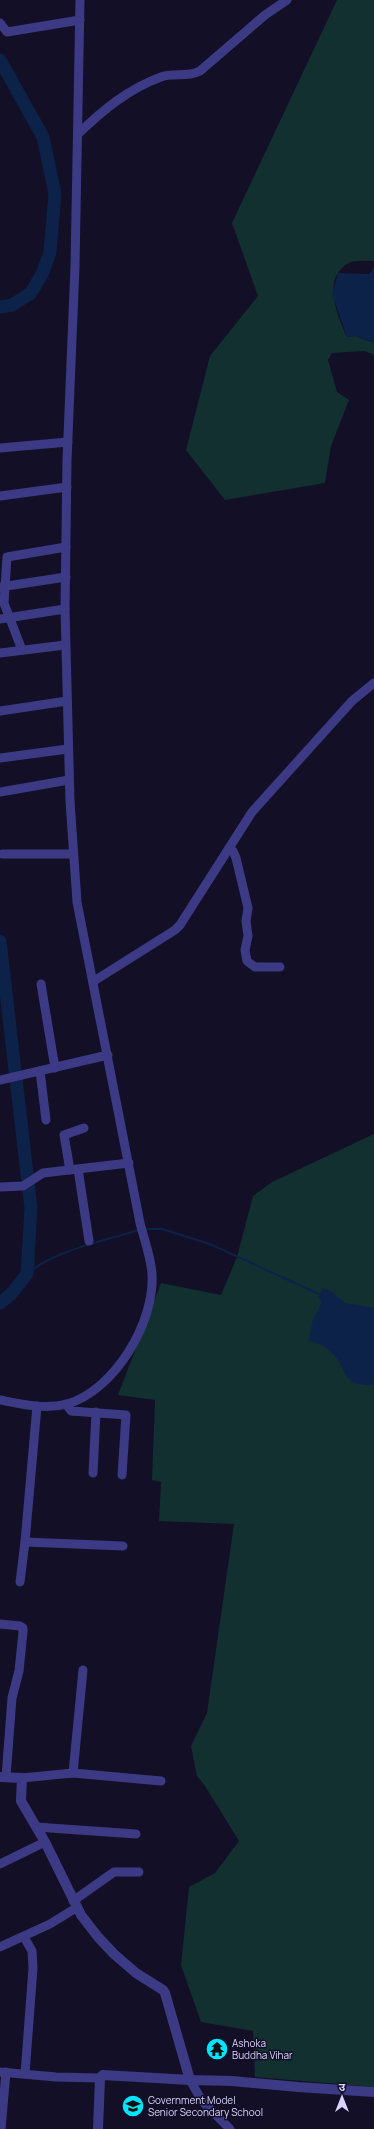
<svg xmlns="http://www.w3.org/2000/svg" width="374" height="2129" viewBox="0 0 374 2129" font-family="Manrope,'Noto Sans Devanagari',sans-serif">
	<rect width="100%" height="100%" fill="#130f26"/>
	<!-- green -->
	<g fill="#12302f">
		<path d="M337,0H374V261C367,261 355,260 349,263C321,278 337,315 347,337L355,336L374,343V355L364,351L332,353L328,360L337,392L349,400L331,446L325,483L225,500L186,450L210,356L258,296L232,223Z"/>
		<polygon points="374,1134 374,2087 255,2077 253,2031 201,2022 181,1965 189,1887 215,1873 239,1841 205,1786 197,1776 191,1746 207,1713 234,1524 159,1521 161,1482 152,1480 155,1400 118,1395 161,1283 221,1295 237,1257 253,1196 272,1182"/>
	</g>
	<!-- water -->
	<g fill="#0c2248">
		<polygon points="374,267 374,343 355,336 347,337 332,294 338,273 369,274"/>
		<path d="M323,1288L332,1292L345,1303L374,1308V1385C339,1386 350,1370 331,1352C326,1346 316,1343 309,1340L313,1319L322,1302L318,1297Z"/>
	</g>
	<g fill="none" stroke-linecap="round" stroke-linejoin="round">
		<!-- stream -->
		<g stroke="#0c2248" stroke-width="2">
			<polyline points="145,1229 162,1229 210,1244 321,1295"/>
			<path d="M27,1274C55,1250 104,1241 139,1230"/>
		</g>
		<!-- river -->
		<g stroke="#0c2248" stroke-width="13">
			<polyline points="0,60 43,137 55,194 50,252 43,272 31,293 12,305 0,307"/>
			<polyline points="0,941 31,1208 27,1274 11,1294 0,1303"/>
		</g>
		<!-- minor -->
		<g stroke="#3d3a85" stroke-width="9">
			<polyline points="0,23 7,32 80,20"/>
			<path d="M78,134C103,110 128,89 161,77C173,72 187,78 200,71L265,15L287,0"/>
			<polyline points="0,448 68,442"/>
			<polyline points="0,496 67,487"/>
			<polyline points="0,587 66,577"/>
			<polyline points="0,619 65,609"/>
			<polyline points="22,650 4,603 7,557 66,547"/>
			<polyline points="0,653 65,645"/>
			<polyline points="0,711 67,701"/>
			<polyline points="0,758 68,749"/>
			<polyline points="0,792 69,780"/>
			<polyline points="229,848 233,851 236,858 248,908 246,921 248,936 245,950 247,961 255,967 280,967"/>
			<polyline points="2,854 73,854"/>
			<polyline points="94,981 175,930 180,925 252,812 352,701 374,683"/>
			<polyline points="41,984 55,1068"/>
			<polyline points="40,1071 46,1120"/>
			<polyline points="0,1080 108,1055"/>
			<polyline points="78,1169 89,1241"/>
			<polyline points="70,1170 64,1135 84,1128"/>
			<polyline points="0,1187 23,1186 43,1173 129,1163"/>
			<path d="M0,1400C21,1404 45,1410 67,1404C115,1390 155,1322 152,1274C151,1257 144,1239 140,1223L77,902L70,801L65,609L67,460L75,266L80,0"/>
			<polyline points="66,1404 71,1411 126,1415 122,1475"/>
			<polyline points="93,1473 96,1412"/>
			<polyline points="25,1542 123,1546"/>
			<polyline points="20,1582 25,1542 37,1406"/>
			<polyline points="0,1624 20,1626 23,1628 23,1632 19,1671 12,1698 6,1777"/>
			<polyline points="73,1773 161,1781"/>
			<polyline points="22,1778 73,1773 83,1670"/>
			<polyline points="36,1827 136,1834"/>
			<polyline points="0,1864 45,1842"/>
			<polyline points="73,1901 114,1872 139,1872"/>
			<polyline points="24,1937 32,1951 33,1968 25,2074"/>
			<polyline points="0,1947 50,1924 76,1908"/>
			<polyline points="0,2072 56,2077 100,2078"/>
			<polyline points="190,2080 202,2101 230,2129"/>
			<polyline points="1,2129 6,2072"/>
		</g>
		<!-- tertiary -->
		<g stroke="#3d3a85" stroke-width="10">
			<polyline points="0,1777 22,1778 21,1801 45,1842 81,1915 98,1937 114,1954 136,1973 163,1990 165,1993 190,2080"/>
			<polyline points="98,2129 100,2078 103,2075 190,2080 232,2081 298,2087 374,2092"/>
		</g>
	</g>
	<!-- icons -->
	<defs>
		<g id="temple-disc" transform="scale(1.15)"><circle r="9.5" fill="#00e5ff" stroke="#130f26"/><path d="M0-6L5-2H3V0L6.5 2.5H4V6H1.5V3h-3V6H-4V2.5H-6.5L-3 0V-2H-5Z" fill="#111"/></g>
		<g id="school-disc" transform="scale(1.15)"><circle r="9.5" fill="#00e5ff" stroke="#130f26"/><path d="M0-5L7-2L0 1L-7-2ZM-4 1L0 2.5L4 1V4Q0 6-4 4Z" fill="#111"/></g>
	</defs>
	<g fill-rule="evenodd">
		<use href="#temple-disc" x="217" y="2049"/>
		<use href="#school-disc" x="133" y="2106"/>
	</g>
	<g text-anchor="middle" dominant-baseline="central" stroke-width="3" stroke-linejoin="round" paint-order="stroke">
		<!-- poi labels -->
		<g font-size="10" fill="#d9d4ff" stroke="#130f26" text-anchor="start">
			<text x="232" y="2043">Ashoka<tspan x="232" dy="12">Buddha Vihar</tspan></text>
			<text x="148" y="2100">Government Model<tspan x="148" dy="12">Senior Secondary School</tspan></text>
		</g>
	</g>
	<!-- north arrow -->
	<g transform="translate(342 2097)" stroke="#130f26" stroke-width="3" paint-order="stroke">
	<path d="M0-3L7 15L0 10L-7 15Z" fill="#d9d4ff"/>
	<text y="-6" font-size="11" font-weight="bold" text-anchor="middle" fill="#d9d4ff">उ</text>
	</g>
</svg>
